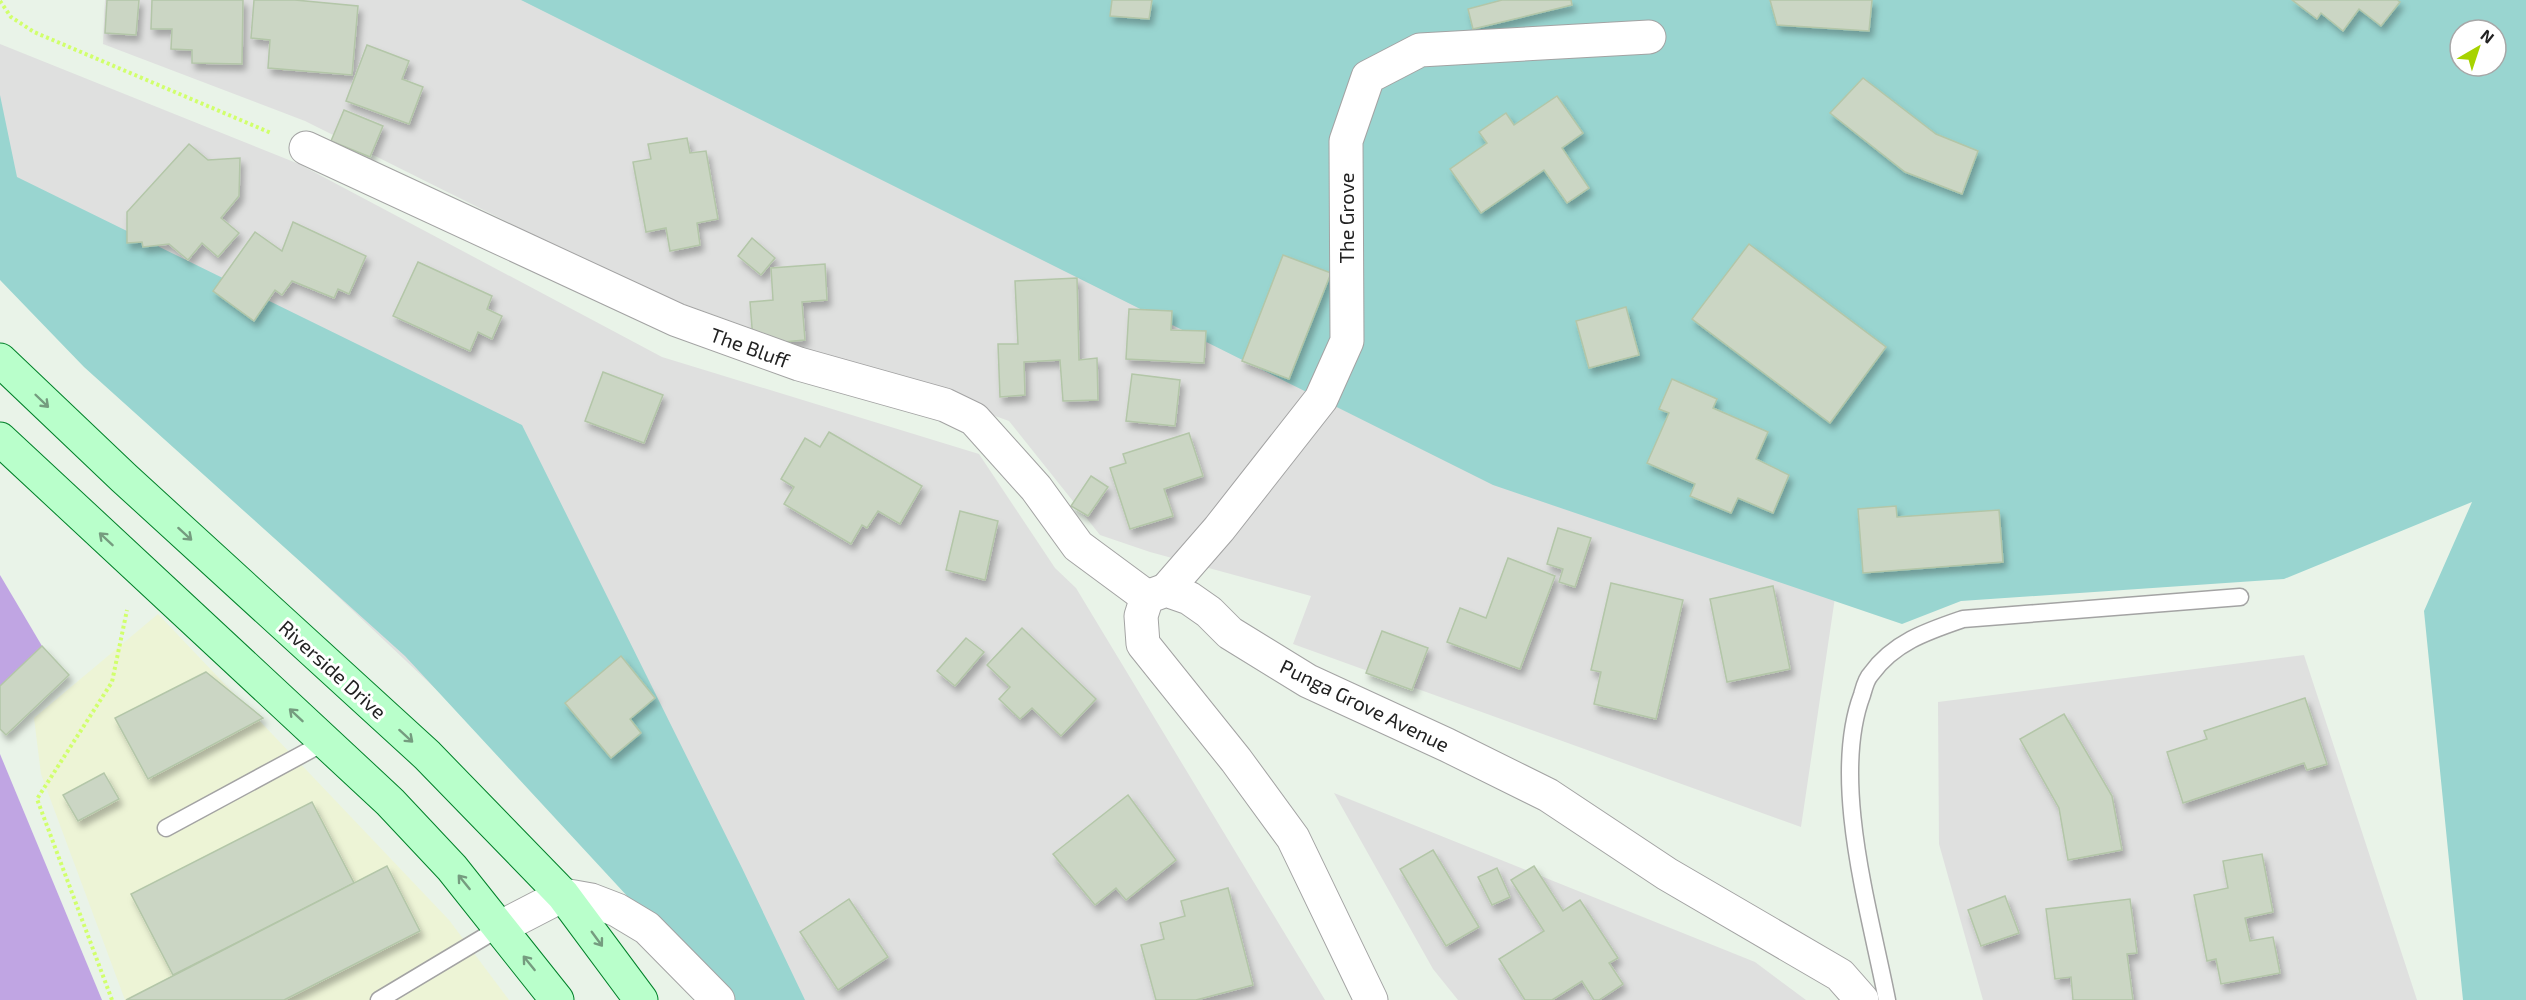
<svg xmlns="http://www.w3.org/2000/svg" width="2526" height="1000" viewBox="0 0 2526 1000" font-family="'Exo 2',sans-serif">
	<defs>
		<filter id="shadow"><feDropShadow dx="3.5" dy="6" stdDeviation="3" flood-color="#0004"/></filter>
	</defs>
	<rect width="100%" height="100%" fill="#e9f3e8"/>
	<!-- residential -->
	<g fill="#dfe0df" fill-rule="evenodd">
		<path d="M105,0H2526V482L1837,584L1801,827L1293,644L1311,596L1150,552L1100,535L1009,421L642,289L305,121L103,44ZM2460,30H2496V66H2460Z"/>
		<polygon points="0,44 299,164 662,357 979,454 1055,568 1076,588 1325,1000 783,1000 624,867 0,277"/>
		<polygon points="2304,655 2417,1000 1983,1000 1939,844 1938,702"/>
		<polygon points="1334,793 1755,962 1806,1000 1458,1000 1433,969"/>
	</g>
	<!-- commercial -->
	<polygon fill="#edf4d6" points="158,614 449,920 509,1000 125,1000 41,774 34,718"/>
	<!-- forest -->
	<g fill="#99d5d0" fill-rule="evenodd">
		<path d="M521,0H2526V1000H2463L2424,611L2472,502L2284,579L1961,601L1902,624L1493,485ZM2460,30H2496V66H2460Z"/>
		<polygon points="0,95 17,177 522,425 742,868 805,1000 701,1000 641,911 405,656 84,367 0,280"/>
	</g>
	<!-- water -->
	<g fill="#c0a5e3">
		<polygon points="0,575 42,646 0,686"/>
		<polygon points="0,754 102,1000 0,1000"/>
	</g>
	<!-- building -->
	<g fill="#cbd6c4" stroke="#b3c6a8" stroke-width="1.5" filter="url(#shadow)">
		<polygon points="107,0 139,0 136,35 105,33"/>
		<polygon points="152,0 243,0 242,64 192,63 192,50 171,49 172,29 151,29"/>
		<polygon points="254,0 295,0 358,6 352,75 268,68 270,40 251,38"/>
		<polygon points="1112,0 1152,0 1149,19 1110,16"/>
		<polygon points="1502,0 1571,0 1572,5 1473,29 1468,9"/>
		<polygon points="1770,0 1872,0 1869,31 1777,25"/>
		<polygon points="2292,0 2397,0 2400,2 2381,26 2359,9 2343,31 2321,13 2317,19"/>
		<polygon points="367,45 409,61 402,79 423,87 409,124 346,101"/>
		<polygon points="1863,78 1936,134 1978,151 1962,194 1905,172 1830,113"/>
		<polygon points="1557,96 1583,133 1562,148 1589,188 1567,203 1544,170 1481,213 1450,169 1487,143 1479,132 1506,113 1514,125"/>
		<polygon points="344,110 383,126 370,157 331,141"/>
		<polygon points="687,138 690,153 706,151 718,219 697,223 700,245 670,251 666,228 646,232 633,162 651,159 648,144"/>
		<polygon points="189,144 208,160 240,158 239,196 221,218 239,233 218,257 202,243 188,260 169,244 143,247 142,242 127,243 127,212"/>
		<polygon points="293,222 366,256 349,294 338,289 334,298 292,281 282,295 275,290 254,321 213,291 255,232 282,251"/>
		<polygon points="752,238 775,258 761,275 738,256"/>
		<polygon points="1749,244 1886,347 1830,423 1692,319"/>
		<polygon points="1283,255 1331,273 1289,379 1242,361"/>
		<polygon points="418,262 492,296 487,309 502,316 492,339 478,332 470,351 393,316"/>
		<polygon points="825,264 827,300 802,302 805,340 772,343 753,340 750,302 773,300 771,268"/>
		<polygon points="1077,278 1079,360 1097,358 1098,400 1063,401 1060,360 1024,362 1025,395 1000,397 998,344 1018,344 1015,281"/>
		<polygon points="1626,307 1639,355 1589,368 1576,321"/>
		<polygon points="1129,309 1172,311 1171,330 1206,331 1204,363 1126,359"/>
		<polygon points="603,372 663,395 644,443 585,421"/>
		<polygon points="1132,374 1180,380 1175,426 1126,421"/>
		<polygon points="1672,379 1717,399 1713,408 1768,432 1756,459 1789,475 1773,513 1738,498 1731,513 1690,496 1695,484 1647,463 1669,413 1659,409"/>
		<polygon points="829,432 922,486 900,524 878,511 867,528 862,525 851,544 784,504 794,487 781,479 805,438 820,447"/>
		<polygon points="1189,433 1203,476 1164,489 1173,516 1130,529 1110,468 1126,463 1123,454"/>
		<polygon points="1091,476 1108,487 1088,516 1071,506"/>
		<polygon points="1896,506 1897,517 1999,510 2003,562 1863,573 1858,509"/>
		<polygon points="960,511 998,521 985,580 946,570"/>
		<polygon points="1558,528 1591,538 1575,587 1559,582 1563,569 1547,564"/>
		<polygon points="1508,558 1555,576 1520,669 1447,642 1460,608 1486,618"/>
		<polygon points="1611,583 1683,600 1656,719 1594,704 1601,672 1591,670"/>
		<polygon points="1773,586 1790,669 1727,682 1710,599"/>
		<polygon points="1022,628 1096,699 1061,736 1032,708 1020,719 999,699 1010,687 987,665"/>
		<polygon points="1382,631 1428,648 1412,690 1366,673"/>
		<polygon points="966,638 984,652 955,686 937,671"/>
		<polygon points="42,646 69,675 6,735 0,729 0,686"/>
		<polygon points="621,656 655,698 630,719 641,733 611,758 565,703"/>
		<polygon points="206,672 263,718 148,779 115,718"/>
		<polygon points="2305,698 2327,764 2307,770 2304,763 2183,803 2167,752 2207,739 2204,731"/>
		<polygon points="2064,714 2112,796 2122,850 2068,860 2059,808 2020,739"/>
		<polygon points="104,773 119,799 78,821 63,795"/>
		<polygon points="1128,795 1176,860 1126,900 1116,888 1095,905 1053,854"/>
		<polygon points="312,802 354,883 173,975 131,894"/>
		<polygon points="1433,850 1479,927 1446,946 1400,869"/>
		<polygon points="2262,854 2273,912 2245,918 2250,941 2273,937 2280,973 2221,984 2216,959 2207,961 2194,895 2228,888 2223,861"/>
		<polygon points="387,866 420,931 284,1000 126,1000"/>
		<polygon points="1534,866 1563,911 1580,900 1618,958 1609,963 1623,984 1599,1000 1594,1000 1582,981 1552,1000 1525,1000 1499,959 1544,931 1511,880"/>
		<polygon points="1497,868 1510,897 1492,905 1478,877"/>
		<polygon points="1228,888 1253,985 1196,1000 1156,1000 1141,945 1164,939 1160,923 1185,916 1181,901"/>
		<polygon points="2005,896 2019,933 1981,946 1968,910"/>
		<polygon points="849,899 888,957 838,990 800,932"/>
		<polygon points="2130,899 2137,953 2127,954 2133,1000 2073,1000 2071,977 2055,979 2046,909"/>
	</g>
	<g fill="none" stroke-linecap="round" stroke-linejoin="round">
		<!-- lane casing -->
		<g stroke="#a3a3a3" stroke-width="19">
			<g id="lane">
				<polyline points="166,828 325,742"/>
				<polyline points="379,1000 501,927"/>
				<path d="M1887,1000C1870,912 1830,780 1862,695C1864,688 1866,679 1871,674C1894,642 1928,631 1963,619L2240,597"/>
			</g>
		</g>
		<!-- street casing -->
		<g stroke="#a3a3a3" stroke-width="35">
			<g id="street">
				<polyline points="306,148 677,320 799,364 945,405 974,419 1036,488 1078,546 1147,597"/>
				<polyline points="1166,590 1219,529 1321,399 1347,341 1346,141 1368,77 1420,50 1649,37"/>
				<polyline points="501,927 563,895 591,900 617,910 647,928 718,1000"/>
				<polyline points="1371,1000 1293,838 1236,760 1143,644 1141,616 1147,597 1166,590 1189,598 1209,612 1230,633 1308,681 1447,745 1548,795 1667,874 1840,975 1862,1000"/>
			</g>
		</g>
		<!-- secondary casing -->
		<g stroke="#008129" stroke-width="35">
			<g id="secondary">
				<polyline points="0,360 124,478 427,755 563,895 641,1000"/>
				<polyline points="0,439 390,802 452,868 557,1000"/>
			</g>
		</g>
		<!-- path -->
		<g stroke="#d1ff6c" stroke-width="4" stroke-dasharray="3 3" stroke-linecap="butt">
			<polyline points="0,1 11,17 34,32 271,133"/>
			<polyline points="112,1000 37,799 112,682 127,610"/>
		</g>
		<!-- lane -->
		<use href="#lane" stroke="#fff" stroke-width="16"/>
		<!-- street -->
		<use href="#street" stroke="#fff" stroke-width="33"/>
		<!-- secondary -->
		<use href="#secondary" stroke="#b9ffcb" stroke-width="33"/>
	</g>
	<!-- one-way arrows -->
	<defs><path id="oneway-shaft" d="M-6 0H5M1.5-3L5.5 0L1.5 3" fill="none" stroke-width="1.6" stroke-linecap="round" stroke-linejoin="round" transform="scale(1.5)"/></defs>
	<g stroke="#759c7f">
		<use href="#oneway-shaft" transform="translate(42 401) rotate(44)"/>
		<use href="#oneway-shaft" transform="translate(185 534) rotate(42)"/>
		<use href="#oneway-shaft" transform="translate(106 539) rotate(-137)"/>
		<use href="#oneway-shaft" transform="translate(296 715) rotate(-137)"/>
		<use href="#oneway-shaft" transform="translate(406 736) rotate(42)"/>
		<use href="#oneway-shaft" transform="translate(464 882) rotate(-129)"/>
		<use href="#oneway-shaft" transform="translate(597 939) rotate(54)"/>
		<use href="#oneway-shaft" transform="translate(529 963) rotate(-129)"/>
	</g>
	<g text-anchor="middle" dominant-baseline="central" stroke-width="6" stroke-linejoin="round" paint-order="stroke">
		<!-- street labels -->
		<g font-size="20" fill="#222" stroke="#fff">
			<text transform="translate(1346 218) rotate(-90)">The Grove</text>
			<text transform="translate(750 347) rotate(20)">The Bluff</text>
			<text transform="translate(333 669) rotate(42)">Riverside Drive</text>
			<text transform="translate(1365 705) rotate(26)">Punga Grove Avenue</text>
		</g>
	</g>
	<!-- north arrow -->
	<g transform="translate(2478 48) rotate(39)"><circle r="28" fill="#ffffff" stroke="#a7a7a7" stroke-width="1.5"/>
	<path d="M0-4.5L10 22L0 15L-10 22Z" fill="#a7d300"/>
	<text y="-9" font-size="16" font-weight="bold" text-anchor="middle" fill="#222222">N</text>
	</g>
</svg>
